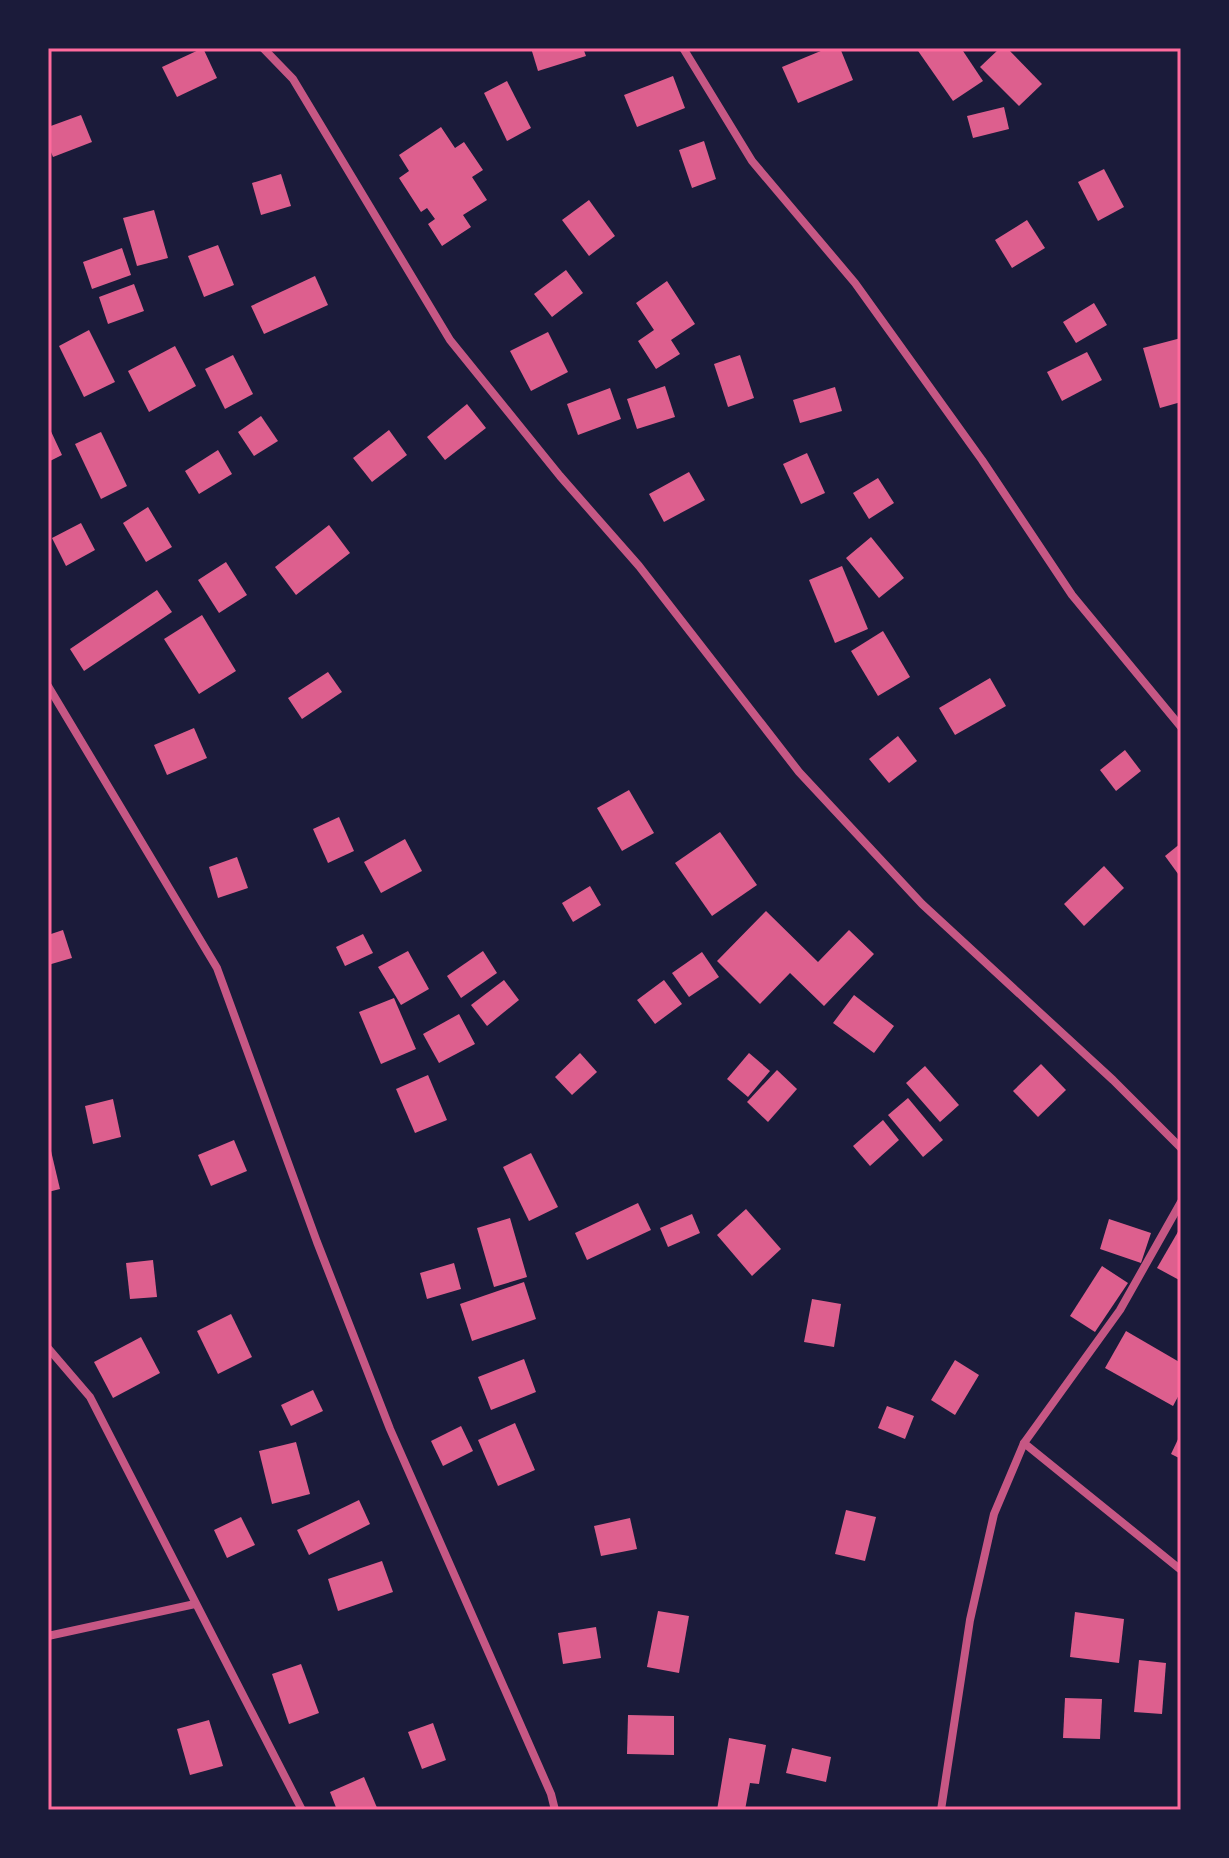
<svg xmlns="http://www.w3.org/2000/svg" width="1229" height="1858" viewBox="0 0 1229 1858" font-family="'Fira Sans',sans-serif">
	<rect width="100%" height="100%" fill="#1b1b3a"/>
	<!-- building -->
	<g fill="#dd5f8e">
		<polygon points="203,48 217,78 177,97 162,67"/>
		<polygon points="531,48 583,48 586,56 538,71"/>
		<polygon points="828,48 840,48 853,80 798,103 782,67"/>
		<polygon points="916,48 961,48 983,81 953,101"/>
		<polygon points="1000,48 1007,48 1042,84 1019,106 980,67"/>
		<polygon points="673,76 685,108 637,127 624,95"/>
		<polygon points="507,81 531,128 507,141 484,93"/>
		<polygon points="1004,107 1009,129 973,138 967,116"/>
		<polygon points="81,115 92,142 53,157 48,145 48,127"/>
		<polygon points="441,127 455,148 464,142 483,170 472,177 487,200 463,215 471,227 442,246 428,224 435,219 427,208 421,212 399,178 409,171 399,155"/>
		<polygon points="704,141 716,179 692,188 679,150"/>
		<polygon points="1104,169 1124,207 1098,221 1078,182"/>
		<polygon points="281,174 291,206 261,215 252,183"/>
		<polygon points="589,200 615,236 589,256 562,220"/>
		<polygon points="154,210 168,258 137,266 123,218"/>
		<polygon points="1027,220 1045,248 1012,268 995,240"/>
		<polygon points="218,245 234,285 204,297 188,256"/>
		<polygon points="122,248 131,275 92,289 83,262"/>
		<polygon points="566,270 583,293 552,317 534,294"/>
		<polygon points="315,276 328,305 264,334 251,306"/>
		<polygon points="667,281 695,324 671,340 680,354 656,369 638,341 654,330 636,303"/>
		<polygon points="134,284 144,311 108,324 99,297"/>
		<polygon points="1094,303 1107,325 1076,343 1063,322"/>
		<polygon points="89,330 115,382 84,397 59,346"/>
		<polygon points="548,332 568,372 531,391 510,351"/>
		<polygon points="1181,338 1181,402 1160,408 1143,348"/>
		<polygon points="175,346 196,386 149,412 128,371"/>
		<polygon points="1087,352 1102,380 1062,401 1047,372"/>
		<polygon points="233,355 253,394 225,409 205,369"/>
		<polygon points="740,355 754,398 728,407 714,364"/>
		<polygon points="665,386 675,417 637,429 627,399"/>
		<polygon points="835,387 842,411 800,423 793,400"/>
		<polygon points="610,388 621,419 578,435 567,404"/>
		<polygon points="467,404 486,428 445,460 427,437"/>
		<polygon points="261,416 278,441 254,456 238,432"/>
		<polygon points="48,425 62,455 48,462"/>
		<polygon points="389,430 407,455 372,482 353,458"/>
		<polygon points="101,432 127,486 101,499 75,444"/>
		<polygon points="218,450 232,474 199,494 185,471"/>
		<polygon points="807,453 825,493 801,504 783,464"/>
		<polygon points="689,472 705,500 664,522 649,494"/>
		<polygon points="878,478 894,503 869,519 853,493"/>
		<polygon points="148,507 172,547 146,562 123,523"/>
		<polygon points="81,523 95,550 66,566 52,538"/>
		<polygon points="329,525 350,553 296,595 275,567"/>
		<polygon points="871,537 904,578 879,598 846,558"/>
		<polygon points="226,562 247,595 219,613 198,580"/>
		<polygon points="842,566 868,629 835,643 809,580"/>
		<polygon points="157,590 172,612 84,671 70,649"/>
		<polygon points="202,615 236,671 199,694 164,639"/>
		<polygon points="883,631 910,677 878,696 851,651"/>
		<polygon points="328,672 342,692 302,719 288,698"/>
		<polygon points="990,678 1006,706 955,735 939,708"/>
		<polygon points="194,728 207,758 167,775 154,745"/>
		<polygon points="898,736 917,761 889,783 869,759"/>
		<polygon points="1125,750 1141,771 1116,791 1100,770"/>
		<polygon points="629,790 654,833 622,851 597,808"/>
		<polygon points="339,817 354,851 328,863 313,829"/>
		<polygon points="720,832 757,885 712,916 675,863"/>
		<polygon points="405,839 422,871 381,893 364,862"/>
		<polygon points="1181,843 1181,878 1165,856"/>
		<polygon points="237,857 248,888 218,898 209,867"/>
		<polygon points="1104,866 1124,888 1084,926 1064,904"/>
		<polygon points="590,886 601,905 573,922 562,903"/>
		<polygon points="766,911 818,962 849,930 874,954 824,1006 790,973 760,1004 717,961"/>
		<polygon points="63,930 72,958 48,965 48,935"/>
		<polygon points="363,934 373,953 345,966 336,947"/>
		<polygon points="408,951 429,989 401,1005 378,967"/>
		<polygon points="483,951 497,973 461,998 447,976"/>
		<polygon points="702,952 719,977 689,997 672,973"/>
		<polygon points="504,980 519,1000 487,1026 471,1005"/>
		<polygon points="664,980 682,1004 655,1024 637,1000"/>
		<polygon points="854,995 894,1026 874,1053 833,1023"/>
		<polygon points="394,998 416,1049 381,1064 359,1012"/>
		<polygon points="459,1014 475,1044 439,1063 423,1034"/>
		<polygon points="580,1053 597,1072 572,1095 555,1077"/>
		<polygon points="749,1053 770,1071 748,1097 727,1079"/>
		<polygon points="1041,1064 1066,1090 1038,1117 1013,1091"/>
		<polygon points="925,1066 959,1105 940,1122 906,1083"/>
		<polygon points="777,1070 797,1089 768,1122 747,1102"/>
		<polygon points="428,1075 447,1120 415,1133 396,1089"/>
		<polygon points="908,1098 943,1140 923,1157 888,1115"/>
		<polygon points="113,1099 121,1137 93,1144 85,1106"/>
		<polygon points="883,1120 899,1140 870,1166 853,1146"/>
		<polygon points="234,1140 247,1171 211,1186 198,1155"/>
		<polygon points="48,1151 51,1151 60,1189 48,1192"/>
		<polygon points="531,1153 558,1207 529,1221 503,1167"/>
		<polygon points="638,1203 651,1230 587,1260 575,1233"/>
		<polygon points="746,1209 781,1249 752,1276 717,1235"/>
		<polygon points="692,1214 700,1233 668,1247 660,1228"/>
		<polygon points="510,1218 527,1277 494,1287 477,1228"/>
		<polygon points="1109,1219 1151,1233 1141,1263 1100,1249"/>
		<polygon points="1179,1230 1181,1231 1181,1281 1157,1268"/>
		<polygon points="153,1260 157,1297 130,1299 126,1263"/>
		<polygon points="454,1263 461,1289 427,1299 420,1273"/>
		<polygon points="1102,1266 1128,1283 1095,1332 1070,1316"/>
		<polygon points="524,1282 536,1319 472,1341 460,1304"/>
		<polygon points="812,1299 841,1304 834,1347 804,1342"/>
		<polygon points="231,1314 252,1357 218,1374 197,1331"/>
		<polygon points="1126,1331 1181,1363 1181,1391 1173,1406 1105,1368"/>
		<polygon points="141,1337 160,1373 113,1398 94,1362"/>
		<polygon points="524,1359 536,1392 491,1410 478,1377"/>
		<polygon points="955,1360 979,1375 955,1415 931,1400"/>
		<polygon points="313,1390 323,1411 291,1426 281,1405"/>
		<polygon points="887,1406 914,1416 905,1439 878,1428"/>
		<polygon points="515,1423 535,1470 498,1486 478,1440"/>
		<polygon points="461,1426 473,1451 443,1466 431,1441"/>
		<polygon points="1181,1433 1181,1459 1171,1454"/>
		<polygon points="296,1442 310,1494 272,1504 259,1451"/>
		<polygon points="359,1500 370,1524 309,1555 297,1530"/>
		<polygon points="846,1510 876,1517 865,1561 835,1554"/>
		<polygon points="241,1517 255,1545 227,1558 214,1530"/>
		<polygon points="630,1518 637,1549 601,1556 594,1526"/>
		<polygon points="382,1561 393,1592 338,1611 328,1579"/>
		<polygon points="658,1611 689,1616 679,1673 647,1667"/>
		<polygon points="1075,1612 1124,1619 1119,1663 1070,1657"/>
		<polygon points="596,1627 601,1658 563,1664 558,1633"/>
		<polygon points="1139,1660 1166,1663 1162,1714 1134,1712"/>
		<polygon points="301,1664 319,1713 289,1724 272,1674"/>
		<polygon points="1065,1698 1102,1699 1100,1739 1063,1738"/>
		<polygon points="628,1715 674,1716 674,1755 627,1754"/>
		<polygon points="209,1720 223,1766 190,1775 177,1729"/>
		<polygon points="433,1723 446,1760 422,1769 408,1732"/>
		<polygon points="729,1738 766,1745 759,1784 750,1783 745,1810 717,1810"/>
		<polygon points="792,1748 831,1757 826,1782 786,1773"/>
		<polygon points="364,1777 378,1810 337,1810 330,1792"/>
	</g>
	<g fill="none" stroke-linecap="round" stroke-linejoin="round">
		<!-- minor -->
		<g stroke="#c65784" stroke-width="8">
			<polyline points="263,48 293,79 450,340 560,476 639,566 799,772 922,904 1113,1080 1181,1148"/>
			<polyline points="683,48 752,161 855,283 982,460 1072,595 1181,727"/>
			<polyline points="48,686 217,968 317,1242 390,1429 551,1794 555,1810"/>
			<polyline points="48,1348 90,1397 302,1810"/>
			<polyline points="1024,1443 1181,1570"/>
			<polyline points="48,1636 195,1604"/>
			<polyline points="941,1810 970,1620 994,1514 1024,1443 1120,1310 1181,1202"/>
		</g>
	</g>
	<!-- border -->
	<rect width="1229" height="1858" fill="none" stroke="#1b1b3a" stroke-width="100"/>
	<rect x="50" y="50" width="1129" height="1758" fill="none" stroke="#ff6b9d" stroke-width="3"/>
</svg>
